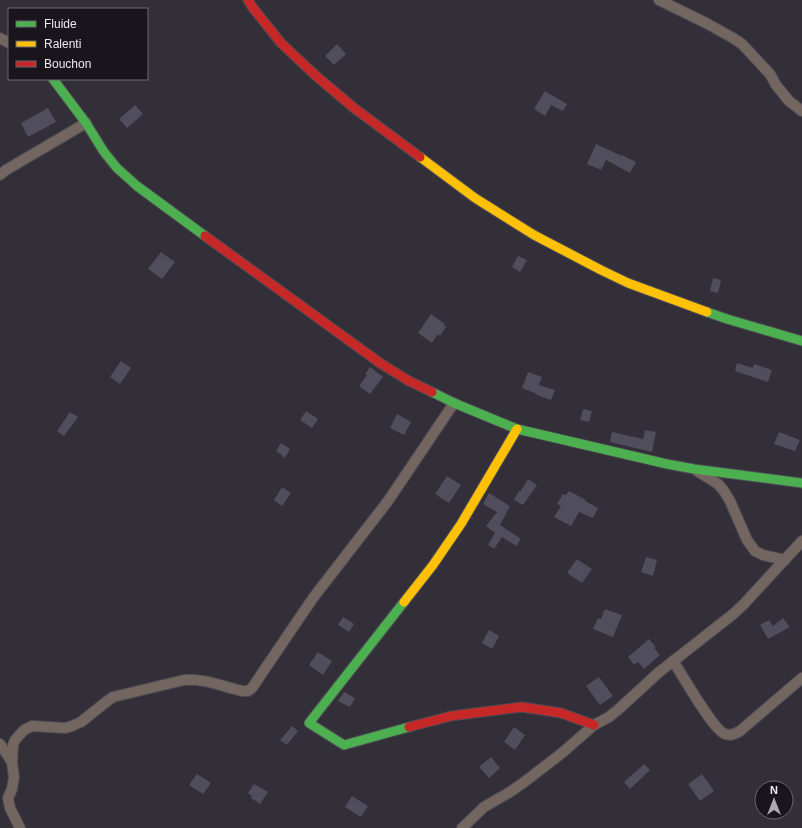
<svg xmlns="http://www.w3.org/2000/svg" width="802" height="828" viewBox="0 0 802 828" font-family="Arial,sans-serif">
	<rect width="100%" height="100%" fill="#322f39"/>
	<!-- building -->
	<g fill="#504d5c">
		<polygon points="337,44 346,54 334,65 325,56"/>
		<polygon points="545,91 567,104 563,111 551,105 545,116 534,109"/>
		<polygon points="135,105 143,114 127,128 119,119"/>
		<polygon points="48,108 56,122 28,137 21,123"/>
		<polygon points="596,144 622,156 622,155 636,162 630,173 606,160 601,170 587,164"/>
		<polygon points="161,252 175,262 162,279 148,269"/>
		<polygon points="518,256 527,260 520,272 512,267"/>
		<polygon points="713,278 721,280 718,293 710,291"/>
		<polygon points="431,314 445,324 444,326 446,327 440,336 438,334 432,343 418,333"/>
		<polygon points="121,361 131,368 120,384 110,377"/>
		<polygon points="737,363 753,368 754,364 772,370 768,382 735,371"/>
		<polygon points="370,367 383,377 370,394 359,386 367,375 365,374"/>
		<polygon points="528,372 542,377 539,385 555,390 551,400 537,395 537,394 522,388"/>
		<polygon points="583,409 592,411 589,422 580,420"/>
		<polygon points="306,411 318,419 312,428 300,420"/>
		<polygon points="70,412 78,417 64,436 57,431"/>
		<polygon points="397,414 411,422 404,435 390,428"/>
		<polygon points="645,430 656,432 652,452 610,442 612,432 643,439"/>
		<polygon points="779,432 800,440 795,451 774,444"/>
		<polygon points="281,443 290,449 285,458 276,451"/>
		<polygon points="447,476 461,485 449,503 435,494"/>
		<polygon points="528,479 537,485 523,505 514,500 519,491 520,492"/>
		<polygon points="282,487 291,493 282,506 274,500"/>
		<polygon points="569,491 586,500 585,501 598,508 593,518 579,512 571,526 554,517 561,506 557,504 563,494 566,495"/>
		<polygon points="489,493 510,506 500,525 521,539 516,546 502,537 494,549 488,545 495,533 486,526 497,512 483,504"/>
		<polygon points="646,557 657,560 653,576 641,572"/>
		<polygon points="577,559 592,569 582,583 567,573"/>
		<polygon points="605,609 622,615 613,637 593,629 598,618 601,619"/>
		<polygon points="343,617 354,624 349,632 338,625"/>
		<polygon points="783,618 790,627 768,639 760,625 769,620 773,626"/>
		<polygon points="489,630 499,636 492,649 482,643"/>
		<polygon points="649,639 656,647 654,648 660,655 644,669 638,662 634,665 628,657"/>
		<polygon points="318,652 332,661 323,675 309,665"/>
		<polygon points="599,677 613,696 600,705 586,686"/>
		<polygon points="344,692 355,698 350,707 338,701"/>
		<polygon points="292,726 298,731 287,745 280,740"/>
		<polygon points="514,727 525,735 515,750 504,742"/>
		<polygon points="491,757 500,768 489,778 479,767"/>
		<polygon points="644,764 650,770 630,789 624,782"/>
		<polygon points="197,774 211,783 203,794 189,785"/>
		<polygon points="702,774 714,791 700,801 688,784"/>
		<polygon points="254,784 268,792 260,804 251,798 252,796 248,793"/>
		<polygon points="352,796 368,806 361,817 345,807"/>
	</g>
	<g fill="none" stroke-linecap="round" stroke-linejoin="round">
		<!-- street casing -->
		<g stroke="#4d4a52" stroke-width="12">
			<g id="street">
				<polyline points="659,0 706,23 733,38 742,44 770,74 776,85 789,101 802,111"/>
				<polyline points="0,38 9,43"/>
				<polyline points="0,175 6,170 86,123"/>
				<polyline points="697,471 718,484 724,491 730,501 747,540 755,551 763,555 785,560"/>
				<path d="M673,661C682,674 713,730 725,734C731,736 735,734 740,731L802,678"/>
				<polyline points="0,744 12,762 14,777 12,789 8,798 10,808 20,828"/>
				<path d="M12,762L13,745L15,740L24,730L32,726L65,728L72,726L81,722L106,702L113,697L184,680C205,678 223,687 243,691H248L252,688L313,598L388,501L454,403"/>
				<polyline points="462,828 484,807 510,792 523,783 562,753 594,725 609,717 620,708 658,673 732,615 743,605 802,541"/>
			</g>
		</g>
		<!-- fast casing -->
		<g stroke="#4d4a52" stroke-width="11">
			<g id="fast">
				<polyline points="53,79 86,123 104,152 117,168 137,186 205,236"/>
				<polyline points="707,312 727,319 802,341"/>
				<polyline points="432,392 454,403 517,429 667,464 694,469 802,483"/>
				<polyline points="404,602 309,723 344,745 409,727"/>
			</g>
		</g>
		<!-- slow casing -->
		<g stroke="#4d4a52" stroke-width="11">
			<g id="slow">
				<polyline points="420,157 475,198 534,235 601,270 628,283 707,312"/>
				<polyline points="404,602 433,565 461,524 517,429"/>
			</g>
		</g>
		<!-- jam casing -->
		<g stroke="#4d4a52" stroke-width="11">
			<g id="jam">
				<polyline points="248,0 253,8 281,43 315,75 354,108 420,157"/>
				<polyline points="205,236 380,363 409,381 432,392"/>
				<polyline points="409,727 451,716 522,707 561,713 594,725"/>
			</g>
		</g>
		<!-- street -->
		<use href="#street" stroke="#736560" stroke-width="10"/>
		<!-- fast -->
		<use href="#fast" stroke="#4caf50" stroke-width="9"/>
		<!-- slow -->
		<use href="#slow" stroke="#ffc107" stroke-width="9"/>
		<!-- jam -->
		<use href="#jam" stroke="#c62828" stroke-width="9"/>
	</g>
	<!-- legend -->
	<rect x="8" y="8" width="140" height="72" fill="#18151d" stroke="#6d6973"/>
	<rect x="16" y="21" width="20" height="6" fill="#4caf50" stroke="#6d6973"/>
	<text x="44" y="28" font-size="12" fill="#ece8f4">Fluide</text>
	<rect x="16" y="41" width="20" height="6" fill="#ffc107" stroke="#6d6973"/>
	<text x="44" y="48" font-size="12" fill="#ece8f4">Ralenti</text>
	<rect x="16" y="61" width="20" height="6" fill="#c62828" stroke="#6d6973"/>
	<text x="44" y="68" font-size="12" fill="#ece8f4">Bouchon</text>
	<!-- north arrow -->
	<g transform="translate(774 800)"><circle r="19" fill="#18151d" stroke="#6d6973"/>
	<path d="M0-3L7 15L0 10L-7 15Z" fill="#aba7b3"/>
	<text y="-6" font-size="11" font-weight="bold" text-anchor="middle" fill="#ece8f4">N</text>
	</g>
</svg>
